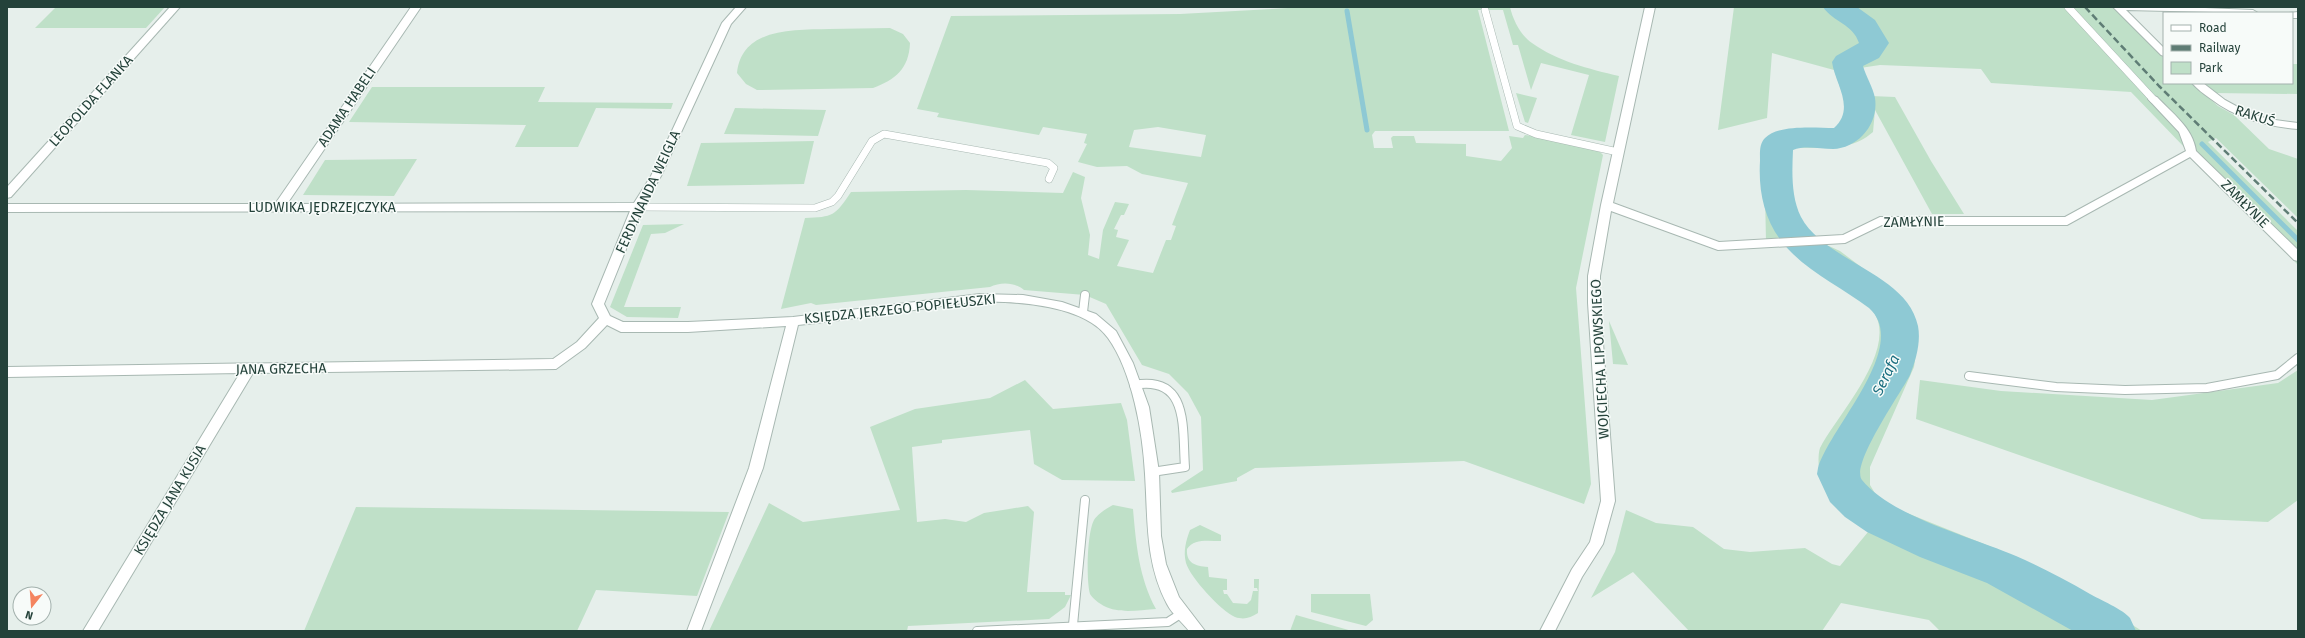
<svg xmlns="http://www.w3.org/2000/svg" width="2305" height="638" viewBox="0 0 2305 638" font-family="'Fira Sans',sans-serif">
	<rect width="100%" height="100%" fill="#e6efeb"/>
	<!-- green -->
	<g fill="#bfe0c8" fill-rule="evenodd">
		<polygon points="56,7 165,7 146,28 35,28"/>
		<path d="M1306,7H1510C1513,20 1521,36 1532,43C1557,61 1589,69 1619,76L1605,142L1571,135L1589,75L1541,63L1531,90L1518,45H1513L1503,10H1478L1509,131H1375L1372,135L1374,148H1393L1391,138L1393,136H1414L1416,143L1466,144V156L1501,161L1512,148L1509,136L1523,138L1525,135L1552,139L1599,151L1603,155L1576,288L1591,484L1584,504L1464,461L1255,468L1237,478V481L1172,493L1171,491L1203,470L1201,417L1188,393L1169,374L1142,365L1106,304L1085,295L1024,290C1015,282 1000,282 990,287L816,305L811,303L781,309L805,218C833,217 835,216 851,192L966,190L1063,193L1073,172L1085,177L1081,198L1090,235L1088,255L1099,259L1103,230L1115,202L1129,204L1124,215H1121L1114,229L1118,230L1116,237L1129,240L1117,266L1153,273L1166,240H1171L1176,226L1172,225L1188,183L1142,174L1127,166L1097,167L1078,162L1087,144L1084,143L1087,134L1043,127L1039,135L937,117L939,113L917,109L951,16L1180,14ZM1158,127L1206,135L1201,157L1129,147L1134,130Z"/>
		<path d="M1734,7H2114L2164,58V83H2192L2218,106L2234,115L2269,149L2298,159V218L2216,138L2208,142L2298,231V265L2131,92L1991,83L1981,69L1880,65L1860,68L1871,96L1895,97L1931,161L1964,214H1932L1875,110L1873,132C1850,152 1824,147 1795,148L1789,154V185L1792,206L1812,236L1766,242L1764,145C1786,113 1826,153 1848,123L1846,104L1834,70L1772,53L1767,118L1718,130Z"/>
		<path d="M890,28L903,34L910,43C909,69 895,80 873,88L757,90L746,84L737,73C742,27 794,30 829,29C849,29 870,28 890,28Z"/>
		<polygon points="2292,64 2298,64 2298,94 2213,93 2202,83 2292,83"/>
		<polygon points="372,87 545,87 538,102 673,103 671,109 596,108 578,147 515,147 526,125 349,122"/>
		<polygon points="1516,93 1537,98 1528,123 1525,122"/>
		<polygon points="735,108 826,110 818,136 724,134"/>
		<polygon points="814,141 804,184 687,186 701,143"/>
		<polygon points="417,159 394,196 303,195 325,160"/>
		<polygon points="684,224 665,233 651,234 624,307 681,307 678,318 627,317 610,307 643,225"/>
		<path d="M1821,245L1829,246L1840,251L1889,288L1908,309L1915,323L1917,346L1914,367L1870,467V485L1876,495L1887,505L2019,558L2087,596L2142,631H1940L1929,620L1841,603L1822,631H1689L1633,572L1591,598L1615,552L1626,510L1656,523L1693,527L1724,549L1750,552L1805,548L1832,564L1840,566L1868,532C1855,508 1828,499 1820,472C1818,467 1818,453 1820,448C1836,416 1900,349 1873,311C1866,300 1853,294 1842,287C1824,275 1807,265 1792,249Z"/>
		<polygon points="1609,321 1628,365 1613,364"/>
		<polygon points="2298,370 2298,500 2268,522 2202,519 1916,419 1920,380 2001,391 2152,400 2278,383"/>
		<polygon points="1025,380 1053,409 1121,403 1127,420 1135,481 1062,480 1034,464 1030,430 942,440 942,443 912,447 917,522 945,519 966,522 984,513 1028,506 1034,512 1027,592 1065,592 1065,595 1071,595 1065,607 1049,619 908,626 907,631 709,631 769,503 803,522 900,510 870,427 915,409 990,398"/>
		<path d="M1113,505L1133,509C1136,544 1139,578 1156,609C1139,610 1119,614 1104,606C1100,604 1092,598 1090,594C1086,580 1087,533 1094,520C1098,514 1107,508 1113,505Z"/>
		<polygon points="356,507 729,512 697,596 596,590 577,631 304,631"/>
		<path d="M1200,525L1221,535V541C1209,541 1194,538 1187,549C1186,563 1195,566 1208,567L1209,577L1227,579V590H1223L1224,594H1227L1233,603L1247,604L1251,600L1253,591H1258L1257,588H1254V579H1259L1258,613C1250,618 1244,620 1235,617C1221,611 1190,577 1186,563C1183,551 1186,541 1190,530Z"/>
		<polygon points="1311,594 1370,594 1373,620 1366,626 1311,612"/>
		<polygon points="1296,615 1352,631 1290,631"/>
	</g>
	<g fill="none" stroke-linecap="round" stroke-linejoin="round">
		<!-- stream -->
		<g stroke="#8ec9d4" stroke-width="5">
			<polyline points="1347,11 1367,130"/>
			<polyline points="2202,144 2298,240"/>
		</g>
		<!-- river -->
		<path fill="#8ec9d4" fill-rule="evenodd" d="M1823,7H1857L1875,20L1889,43L1879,58L1863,66C1866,77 1873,87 1875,98C1879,124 1858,148 1833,149C1820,149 1805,145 1793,150C1792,172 1791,197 1801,217C1825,262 1907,273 1918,326C1921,342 1916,360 1910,375C1901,393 1850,465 1862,480C1892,517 1972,537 2016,556C2041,567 2066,580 2090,594C2099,599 2124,610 2130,618C2132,622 2134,627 2136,631H2073L1987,583L1920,557L1867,532L1845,517L1830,502L1817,474L1818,468C1830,427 1911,346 1869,308C1844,289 1814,275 1792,253C1766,228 1758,196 1760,161C1760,153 1759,144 1765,138C1779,124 1816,128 1834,128C1856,108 1835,84 1832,62L1836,56L1859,43C1853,24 1833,22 1823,7Z"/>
		<!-- lane-far1 casing -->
		<g stroke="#a8b8b2" stroke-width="8">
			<g id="lane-far1">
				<polyline points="2068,7 2153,99"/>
				<polyline points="1485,10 1517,126 1536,134 1618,152"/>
				<polyline points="637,207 815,208 832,202 838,196 872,141 884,134 1048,163 1054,168 1049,179"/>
			</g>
		</g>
		<!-- lane casing -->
		<g stroke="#a8b8b2" stroke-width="10">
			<g id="lane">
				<polyline points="1083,312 1085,295"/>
				<polyline points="1969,376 2056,387 2125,390 2207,388 2277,375 2298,358"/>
				<path d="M1134,385C1190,375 1182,429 1185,467L1152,472"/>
				<polyline points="1073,625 1085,500"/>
				<polyline points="977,631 1168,622 1182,613"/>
			</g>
		</g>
		<!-- street casing -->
		<g stroke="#a8b8b2" stroke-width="2">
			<g id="street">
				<polygon points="170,7 180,7 11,197 7,198 7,187"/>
				<path d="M411,7H421L287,204L634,203L651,176L722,23L736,7H746L731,24L661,176L643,207L604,304L610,316L623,322H688L793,317L980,294L1023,295L1062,302L1096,314L1116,331L1133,363L1149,407L1159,472L1161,536L1166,564L1179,597L1205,631H1189C1182,622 1172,614 1167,604C1145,563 1148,519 1145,474C1143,433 1132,371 1108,338C1085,305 1017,301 981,302C953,303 926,309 899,312C865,317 832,321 798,325L763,468L701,631H687L749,468L786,326L688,332H621L607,325L585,348L556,369L253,373L98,631H83L240,373L7,377V367L553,359L577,342L599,318L592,304L630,211L7,212V204H275Z"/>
				<path d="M1645,7H1655L1613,203L1719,242L1843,235L1880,217H2065L2186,151L2179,132L2148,99L2153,96L2157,97C2172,113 2193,128 2196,151L2298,250V261L2294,260L2190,157L2067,225H1882L1845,243L1718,250L1611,211L1600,276V303L1615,501L1603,544L1582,577L1555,631H1540L1572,569L1590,542L1601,501L1588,303V276L1601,205Z"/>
				<polygon points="2113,7 2181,7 2253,10 2258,13 2126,10 2164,48 2164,56 2161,55"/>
				<polygon points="2298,12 2298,18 2292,18 2292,13 2289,13"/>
				<path d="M2192,83H2203L2225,100L2247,112L2268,119L2298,123V129C2266,126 2237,119 2211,99C2204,94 2197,89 2192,83Z"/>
			</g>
		</g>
		<!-- lane-far1 -->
		<use href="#lane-far1" stroke="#fff" stroke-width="7"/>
		<!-- lane -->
		<use href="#lane" stroke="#fff" stroke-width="8"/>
		<!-- street -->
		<use href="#street" fill="#fff" fill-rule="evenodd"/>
		<!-- rail -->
		<polyline stroke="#5f7d75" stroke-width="2.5" stroke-dasharray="7 3.5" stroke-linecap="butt" points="2085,7 2159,86 2298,223"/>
	</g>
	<g text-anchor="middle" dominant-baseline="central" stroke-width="3" stroke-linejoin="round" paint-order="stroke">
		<!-- street labels -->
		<g font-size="14" fill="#24423a" stroke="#f7fbf9">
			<text transform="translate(91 101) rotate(-48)">LEOPOLDA FLANKA</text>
			<text transform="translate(347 107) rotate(-56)">ADAMA HABELI</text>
			<text transform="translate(2255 116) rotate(18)">RAKUŚ</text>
			<text transform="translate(648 192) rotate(-65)">FERDYNANDA WEIGLA</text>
			<text transform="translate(2245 204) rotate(45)">ZAMŁYNIE</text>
			<text x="322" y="207">LUDWIKA JĘDRZEJCZYKA</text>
			<text transform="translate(1914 222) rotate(-1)">ZAMŁYNIE</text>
			<text transform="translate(900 309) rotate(-6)">KSIĘDZA JERZEGO POPIEŁUSZKI</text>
			<text transform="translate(1600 359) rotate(-93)">WOJCIECHA LIPOWSKIEGO</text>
			<text transform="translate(281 369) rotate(-1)">JANA GRZECHA</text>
			<text transform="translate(170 500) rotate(-59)">KSIĘDZA JANA KUSIA</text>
		</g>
		<!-- water labels -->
		<g font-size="15" font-style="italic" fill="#1c6f80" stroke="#f7fbf9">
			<text transform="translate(1886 375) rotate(-64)">Serafa</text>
		</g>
	</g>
	<!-- border -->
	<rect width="2305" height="638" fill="none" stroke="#24423a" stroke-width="16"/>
	<!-- legend -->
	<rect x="2163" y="12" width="130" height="72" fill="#f7fbf9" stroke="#a3b1ad"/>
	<rect x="2171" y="25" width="20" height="6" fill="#ffffff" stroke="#a3b1ad"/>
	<text x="2199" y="32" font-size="12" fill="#24423a">Road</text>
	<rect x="2171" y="45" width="20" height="6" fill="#5f7d75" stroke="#a3b1ad"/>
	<text x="2199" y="52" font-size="12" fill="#24423a">Railway</text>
	<rect x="2171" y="62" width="20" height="12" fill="#bfe0c8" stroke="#a3b1ad"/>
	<text x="2199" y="72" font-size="12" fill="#24423a">Park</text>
	<!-- north arrow -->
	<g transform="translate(32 606) rotate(197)"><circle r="19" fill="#f7fbf9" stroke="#a3b1ad"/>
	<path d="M0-3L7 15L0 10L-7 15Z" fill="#f4845f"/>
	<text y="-6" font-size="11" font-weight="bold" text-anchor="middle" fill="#24423a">N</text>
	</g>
</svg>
